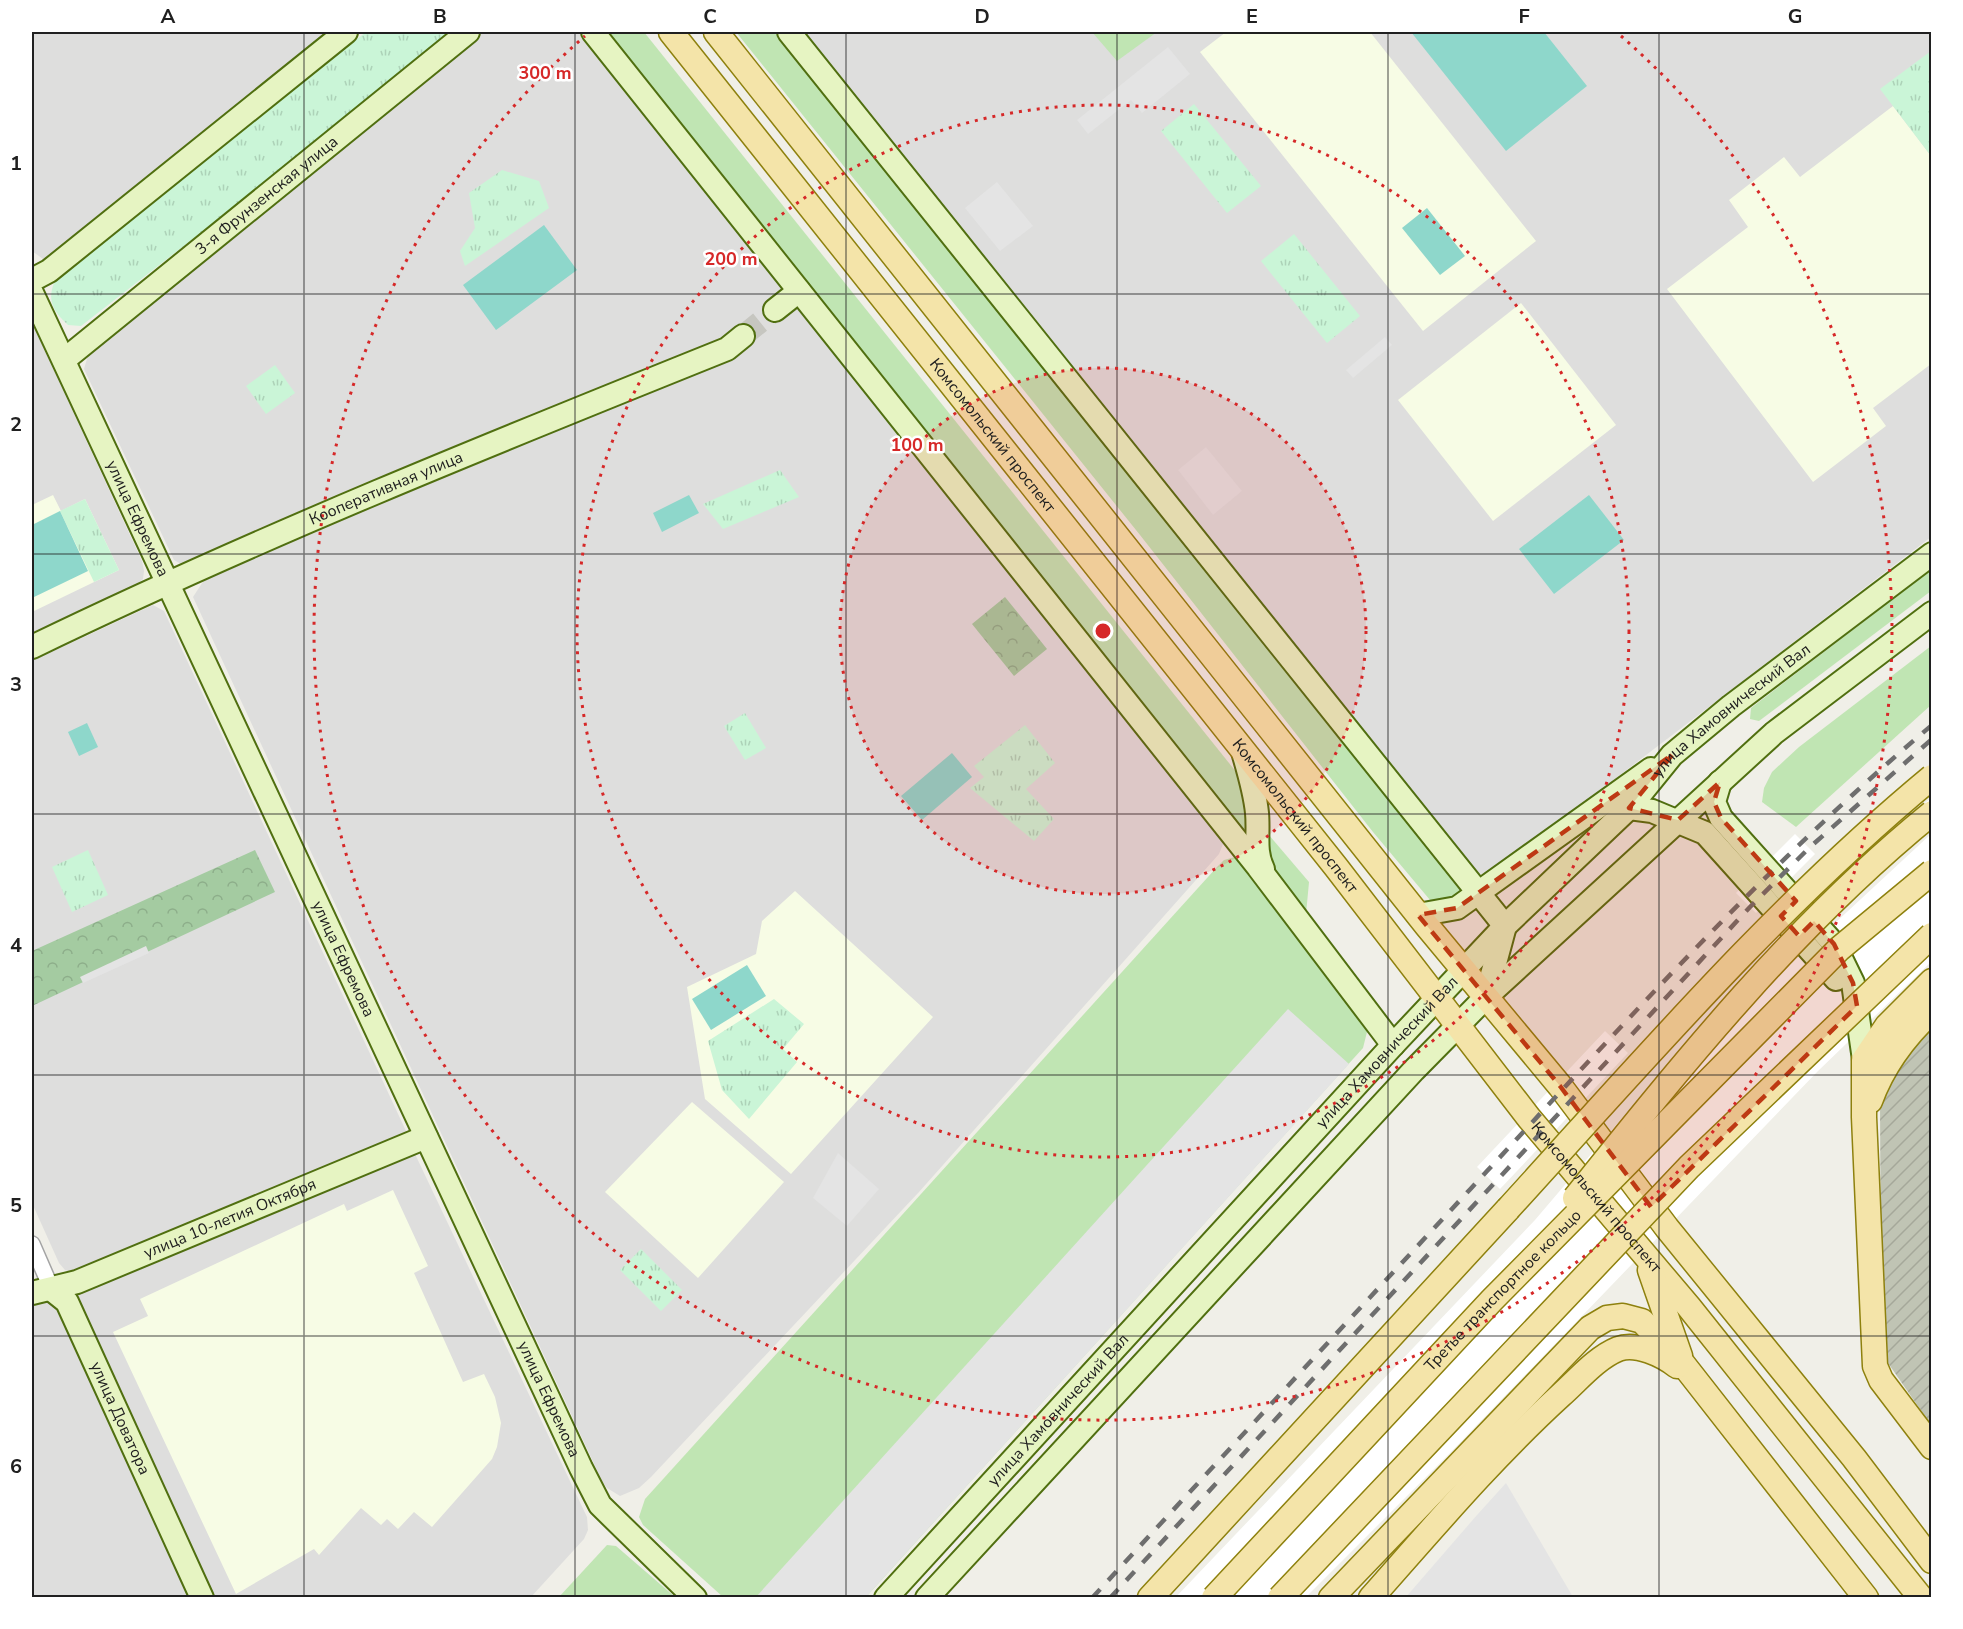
<svg xmlns="http://www.w3.org/2000/svg" width="1963" height="1629" viewBox="0 0 1963 1629" font-family="'Nunito Sans',sans-serif">
	<defs>
		<pattern id="construction-furrows" width="10" height="10" patternUnits="userSpaceOnUse" patternTransform="scale(1.5)"><rect width="10" height="10" fill="#c0c4b4"/><path d="M-1 1l2-2M0 10L10 0M9 11l2-2" fill="none" stroke="#a5a89a"/></pattern>
		<pattern id="forest-crowns" width="20" height="18" patternUnits="userSpaceOnUse" patternTransform="scale(1.5)"><rect width="20" height="18" fill="#a4cba1"/><path d="M2 6a3 3 0 1 1 6 0M12 15a3 3 0 1 1 6 0" fill="none" stroke="#8dae8a"/></pattern>
		<pattern id="park-tufts" width="24" height="20" patternUnits="userSpaceOnUse" patternTransform="scale(1.5)"><rect width="24" height="20" fill="#caf5d7"/><path d="M3 7l-1-3M5 7V3M7 7l1-3M15 17l-1-3M17 17v-4M19 17l1-3" fill="none" stroke="#add2b8"/></pattern>
	</defs>
	<rect width="100%" height="100%" fill="#f0efe8"/>
	<!-- residential -->
	<g fill="#dededd">
		<polygon points="32,32 337,32 61,253 43,259 32,251"/>
		<polygon points="481,32 587,32 1225,839 1219,854 919,1192 651,1477 639,1488 620,1496 607,1488 602,1481 193,597 208,574 591,392 181,564 174,560 84,369 89,352"/>
		<polygon points="799,32 1931,32 1931,537 1505,863 1490,872 1481,874 1471,870"/>
		<polygon points="32,323 142,561 144,571 143,579 131,589 32,634"/>
		<polygon points="153,605 164,611 406,1131 405,1134 72,1272 65,1270 59,1263 32,1203 32,661"/>
		<polygon points="415,1154 587,1517 588,1530 584,1539 531,1597 215,1597 77,1293"/>
		<polygon points="42,1299 54,1301 191,1597 32,1597 32,1304"/>
	</g>
	<!-- education -->
	<g fill="#f7fce5">
		<polygon points="1226,32 1370,32 1536,241 1423,331 1200,52"/>
		<polygon points="1893,106 1931,156 1931,364 1873,408 1886,426 1813,482 1667,289 1748,227 1729,200 1784,157 1800,177"/>
		<polygon points="1521,303 1616,425 1493,521 1398,400"/>
		<polygon points="53,495 61,511 85,499 119,570 32,612 32,505"/>
		<polygon points="795,891 933,1017 791,1174 705,1099 687,987 756,954 762,921"/>
		<polygon points="692,1102 784,1182 698,1278 605,1192"/>
		<polygon points="393,1190 428,1266 414,1273 463,1382 484,1374 495,1397 501,1423 497,1447 492,1459 432,1527 414,1512 398,1529 387,1519 381,1525 361,1508 319,1555 314,1549 236,1594 113,1332 148,1316 140,1299 344,1204 347,1211"/>
	</g>
	<!-- construction -->
	<polygon fill="url(#construction-furrows)" points="1931,1023 1931,1425 1888,1363 1881,1291 1880,1104 1886,1081"/>
	<!-- grass -->
	<g fill="#c0e5b3">
		<polygon points="606,32 644,32 1245,783 1248,840"/>
		<polygon points="736,32 779,32 1460,886 1459,894 1439,905 1430,900 1373,832 1140,535"/>
		<polygon points="1092,32 1157,32 1117,61"/>
		<polygon points="1931,570 1931,591 1759,721 1750,719 1751,708"/>
		<polygon points="1931,646 1931,705 1796,827 1762,802 1764,788 1772,772 1799,747"/>
		<polygon points="1269,835 1309,882 1306,914 1275,873 1265,837"/>
		<polygon points="1235,857 1243,860 1360,1010 1367,1032 1363,1048 866,1597 723,1597 643,1525 639,1517 645,1499 1217,867 1224,860"/>
		<polygon points="607,1545 616,1546 675,1597 559,1597"/>
	</g>
	<!-- forest -->
	<g fill="url(#forest-crowns)">
		<polygon points="1005,597 1047,649 1014,676 972,624"/>
		<polygon points="255,850 275,892 32,1006 32,951"/>
	</g>
	<!-- park -->
	<g fill="url(#park-tufts)">
		<path d="M366,32H449L244,199L81,326L68,325C51,309 46,298 57,276Z"/>
		<polygon points="1931,51 1931,156 1880,89"/>
		<polygon points="1194,104 1261,186 1227,213 1161,131"/>
		<polygon points="502,170 539,181 549,208 465,266 460,251 475,228 469,193"/>
		<polygon points="1294,234 1360,316 1327,343 1261,261"/>
		<polygon points="275,365 295,393 266,414 246,386"/>
		<polygon points="780,470 799,497 723,529 703,504"/>
		<polygon points="85,499 119,570 94,582 60,511"/>
		<polygon points="745,713 766,748 745,760 724,726"/>
		<polygon points="1025,725 1055,763 1026,789 1054,819 1034,841 970,788 984,777 974,766"/>
		<polygon points="88,850 108,895 72,912 52,867"/>
		<polygon points="774,999 804,1024 783,1049 797,1062 749,1119 722,1090 708,1041"/>
		<polygon points="641,1249 682,1290 661,1311 620,1270"/>
	</g>
	<!-- pitch -->
	<g fill="#8ed7cb">
		<polygon points="1411,32 1544,32 1587,86 1506,151"/>
		<polygon points="1427,208 1465,256 1440,275 1402,228"/>
		<polygon points="544,225 577,270 496,330 463,285"/>
		<polygon points="689,495 699,513 662,532 653,513"/>
		<polygon points="1589,495 1624,540 1554,594 1519,549"/>
		<polygon points="60,511 88,571 32,598 32,525"/>
		<polygon points="87,723 98,747 79,756 68,732"/>
		<polygon points="952,753 972,777 922,820 901,796"/>
		<polygon points="747,965 766,996 711,1030 692,999"/>
	</g>
	<!-- parking -->
	<g fill="#e4e4e4">
		<polygon points="1168,47 1190,74 1142,113 1131,100 1088,134 1077,120"/>
		<polygon points="997,182 1033,226 1000,251 965,208"/>
		<polygon points="1385,337 1392,345 1353,378 1346,370"/>
		<polygon points="1206,447 1242,491 1213,515 1178,470"/>
		<polygon points="146,946 149,953 83,983 80,977"/>
		<polygon points="1288,1009 1349,1064 866,1597 756,1597"/>
		<polygon points="838,1153 879,1189 847,1226 813,1198"/>
		<polygon points="1506,1483 1573,1597 1406,1597 1477,1515"/>
	</g>
	<!-- pier -->
	<g fill="#fff">
		<polygon points="1931,798 1931,826 1786,957 1792,963 1931,834 1931,962 1818,1071 1450,1453 1306,1597 1175,1598 1535,1220 1713,1011 1866,853"/>
		<polygon points="1795,834 1815,854 1756,913 1736,893"/>
		<polygon points="1605,1031 1628,1053 1500,1189 1477,1167"/>
	</g>
	<g fill="none" stroke-linecap="round" stroke-linejoin="round">
		<!-- secondary-tunnel -->
		<polyline stroke="#c6c6c0" stroke-width="22" stroke-dasharray="22 11" stroke-linecap="butt" points="743,336 775,310"/>
		<!-- street casing -->
		<g stroke="#a4a4a4" stroke-width="18">
			<polyline id="street" points="32,1244 52,1290"/>
		</g>
		<!-- secondary casing -->
		<g stroke="#506f10" stroke-width="26">
			<g id="secondary">
				<polyline points="593,32 1258,867 1393,1045"/>
				<polyline points="789,32 1505,926 1486,997"/>
				<polyline points="32,280 49,271 346,32"/>
				<path id="s1" d="M32,293L581,1468L600,1505L695,1598"/>
				<polyline points="775,310 799,291"/>
				<path id="s2" d="M64,360L468,32"/>
				<path id="s3" d="M32,647C259,537 493,443 727,349L743,336"/>
				<path d="M1243,752C1249,773 1255,792 1257,813C1259,833 1254,851 1263,869"/>
				<polyline points="1720,782 1714,802 1721,818 1834,944 1853,983 1864,1060"/>
				<polyline points="1629,808 1652,811 1705,833 1836,979"/>
				<polyline points="1418,915 1457,908 1651,769"/>
				<path id="s4" d="M52,1290L67,1302L202,1598"/>
				<path id="s5" d="M32,1293L77,1282L426,1137"/>
				<path id="s6" d="M886,1598L1393,1045L1505,926L1629,808L1672,755L1731,706L1932,554"/>
				<polyline points="927,1598 1414,1070 1486,997 1774,733 1932,613"/>
			</g>
		</g>
		<!-- primary casing -->
		<g stroke="#8e810e" stroke-width="27">
			<g id="primary">
				<path id="s7" d="M671,32L1336,867L1529,1118L1689,1307L1921,1598"/>
				<polyline points="716,32 1427,926 1560,1086 1667,1228 1854,1458 1932,1561"/>
				<polyline points="1932,981 1887,1026 1864,1060 1864,1117 1875,1366 1881,1380 1932,1447"/>
				<path d="M1870,1101C1883,1065 1904,1037 1932,1011"/>
				<polyline points="1650,1270 1680,1356"/>
				<polyline points="1150,1598 1508,1209"/>
				<polyline points="1331,1598 1590,1328 1607,1318 1623,1316 1642,1321 1683,1364 1866,1598"/>
				<path d="M1371,1598C1433,1528 1492,1458 1561,1395C1578,1380 1596,1358 1618,1349C1636,1342 1663,1355 1677,1366"/>
			</g>
		</g>
		<!-- street -->
		<use href="#street" stroke="#fff" stroke-width="15"/>
		<!-- secondary -->
		<use href="#secondary" stroke="#e6f4c2" stroke-width="22"/>
		<!-- primary -->
		<use href="#primary" stroke="#f4e4a9" stroke-width="24"/>
		<!-- rail -->
		<g stroke="#6e6e6e" stroke-width="4.5" stroke-dasharray="12 12" stroke-linecap="butt">
			<path d="M1092,1598C1232,1446 1373,1294 1514,1142C1647,998 1781,852 1932,725"/>
			<polyline points="1110,1598 1750,907 1809,848 1932,739"/>
		</g>
		<!-- primary-bridge casing -->
		<g stroke="#8e810e" stroke-width="27" stroke-linecap="butt">
			<g id="primary-bridge">
				<path d="M1575,1198C1684,1062 1795,924 1932,813"/>
				<path d="M1508,1209C1644,1060 1776,906 1932,777"/>
				<path id="s8" d="M1214,1598L1492,1300L1839,949L1932,872"/>
				<polyline points="1280,1598 1689,1167 1932,935"/>
			</g>
		</g>
		<!-- primary-bridge -->
		<use href="#primary-bridge" stroke="#f4e4a9" stroke-width="24"/>
	</g>
	<!-- marked area -->
	<path fill="#be3913" fill-opacity="0.2" stroke="#be3913" stroke-width="4.5" stroke-dasharray="12 8" stroke-linejoin="round" d="M1672,755L1629,808L1678,820L1720,782L1714,802L1721,818L1796,901L1781,916L1799,936L1814,921L1834,944L1853,983L1857,1006L1651,1207L1560,1086L1418,915L1457,908Z"/>
	<!-- grid -->
	<path fill="none" stroke="#202020" stroke-width="1.5" stroke-opacity="0.55" d="M304,32V1598M575,32V1598M846,32V1598M1117,32V1598M1388,32V1598M1659,32V1598M32,294H1932M32,554H1932M32,814H1932M32,1075H1932M32,1336H1932"/>
	<!-- distance rings -->
	<circle cx="1103" cy="631" r="263" fill="#d62828" fill-opacity=".12"/>
	<g fill="none" stroke="#d62828" stroke-width="3" stroke-dasharray="3 6">
		<circle cx="1103" cy="631" r="263"/>
		<circle cx="1103" cy="631" r="526"/>
		<path d="M1621 36A789 789 0 1 1 585 36"/>
	</g>
	<g text-anchor="middle" dominant-baseline="central" stroke-width="5" stroke-linejoin="round" paint-order="stroke">
		<!-- street labels -->
		<g font-size="16" fill="#202020" stroke="#fff">
			<text stroke="none"><textPath href="#s2" startOffset="261">3-я Фрунзенская улица</textPath></text>
			<text stroke="none"><textPath href="#s7" startOffset="516">Комсомольский проспект</textPath></text>
			<text stroke="none"><textPath href="#s3" startOffset="388">Кооперативная улица</textPath></text>
			<text stroke="none"><textPath href="#s1" startOffset="249">улица Ефремова</textPath></text>
			<text stroke="none"><textPath href="#s6" startOffset="1227">улица Хамовнический Вал</textPath></text>
			<text stroke="none"><textPath href="#s7" startOffset="1002">Комсомольский проспект</textPath></text>
			<text stroke="none"><textPath href="#s1" startOffset="735">улица Ефремова</textPath></text>
			<text stroke="none"><textPath href="#s6" startOffset="741">улица Хамовнический Вал</textPath></text>
			<text stroke="none"><textPath href="#s7" startOffset="1488">Комсомольский проспект</textPath></text>
			<text stroke="none"><textPath href="#s5" startOffset="212">улица 10-летия Октября</textPath></text>
			<text stroke="none"><textPath href="#s8" startOffset="422">Третье транспортное кольцо</textPath></text>
			<text stroke="none"><textPath href="#s1" startOffset="1221">улица Ефремова</textPath></text>
			<text stroke="none"><textPath href="#s6" startOffset="255">улица Хамовнический Вал</textPath></text>
			<text stroke="none"><textPath href="#s4" startOffset="147">улица Доватора</textPath></text>
		</g>
	</g>
	<circle cx="1103" cy="631" r="9" fill="#d62828" stroke="#fff" stroke-width="3"/>
	<g font-size="18" text-anchor="middle" font-weight="bold" fill="#d62828" stroke="#fff" stroke-width="5" stroke-linejoin="round" paint-order="stroke">
		<text x="545" y="79">300 m</text>
		<text x="731" y="265">200 m</text>
		<text x="917" y="451">100 m</text>
	</g>
	<!-- border -->
	<rect width="1963" height="1629" fill="none" stroke="#ffffff" stroke-width="66"/>
	<rect x="33" y="33" width="1897" height="1563" fill="none" stroke="#202020" stroke-width="2"/>
	<g font-size="20" text-anchor="middle" font-weight="bold" fill="#202020">
		<text x="168" y="23">A</text>
		<text x="440" y="23">B</text>
		<text x="710" y="23">C</text>
		<text x="982" y="23">D</text>
		<text x="1252" y="23">E</text>
		<text x="1524" y="23">F</text>
		<text x="1795" y="23">G</text>
		<text x="16" y="170">1</text>
		<text x="16" y="431">2</text>
		<text x="16" y="691">3</text>
		<text x="16" y="952">4</text>
		<text x="16" y="1212">5</text>
		<text x="16" y="1473">6</text>
	</g>
</svg>
